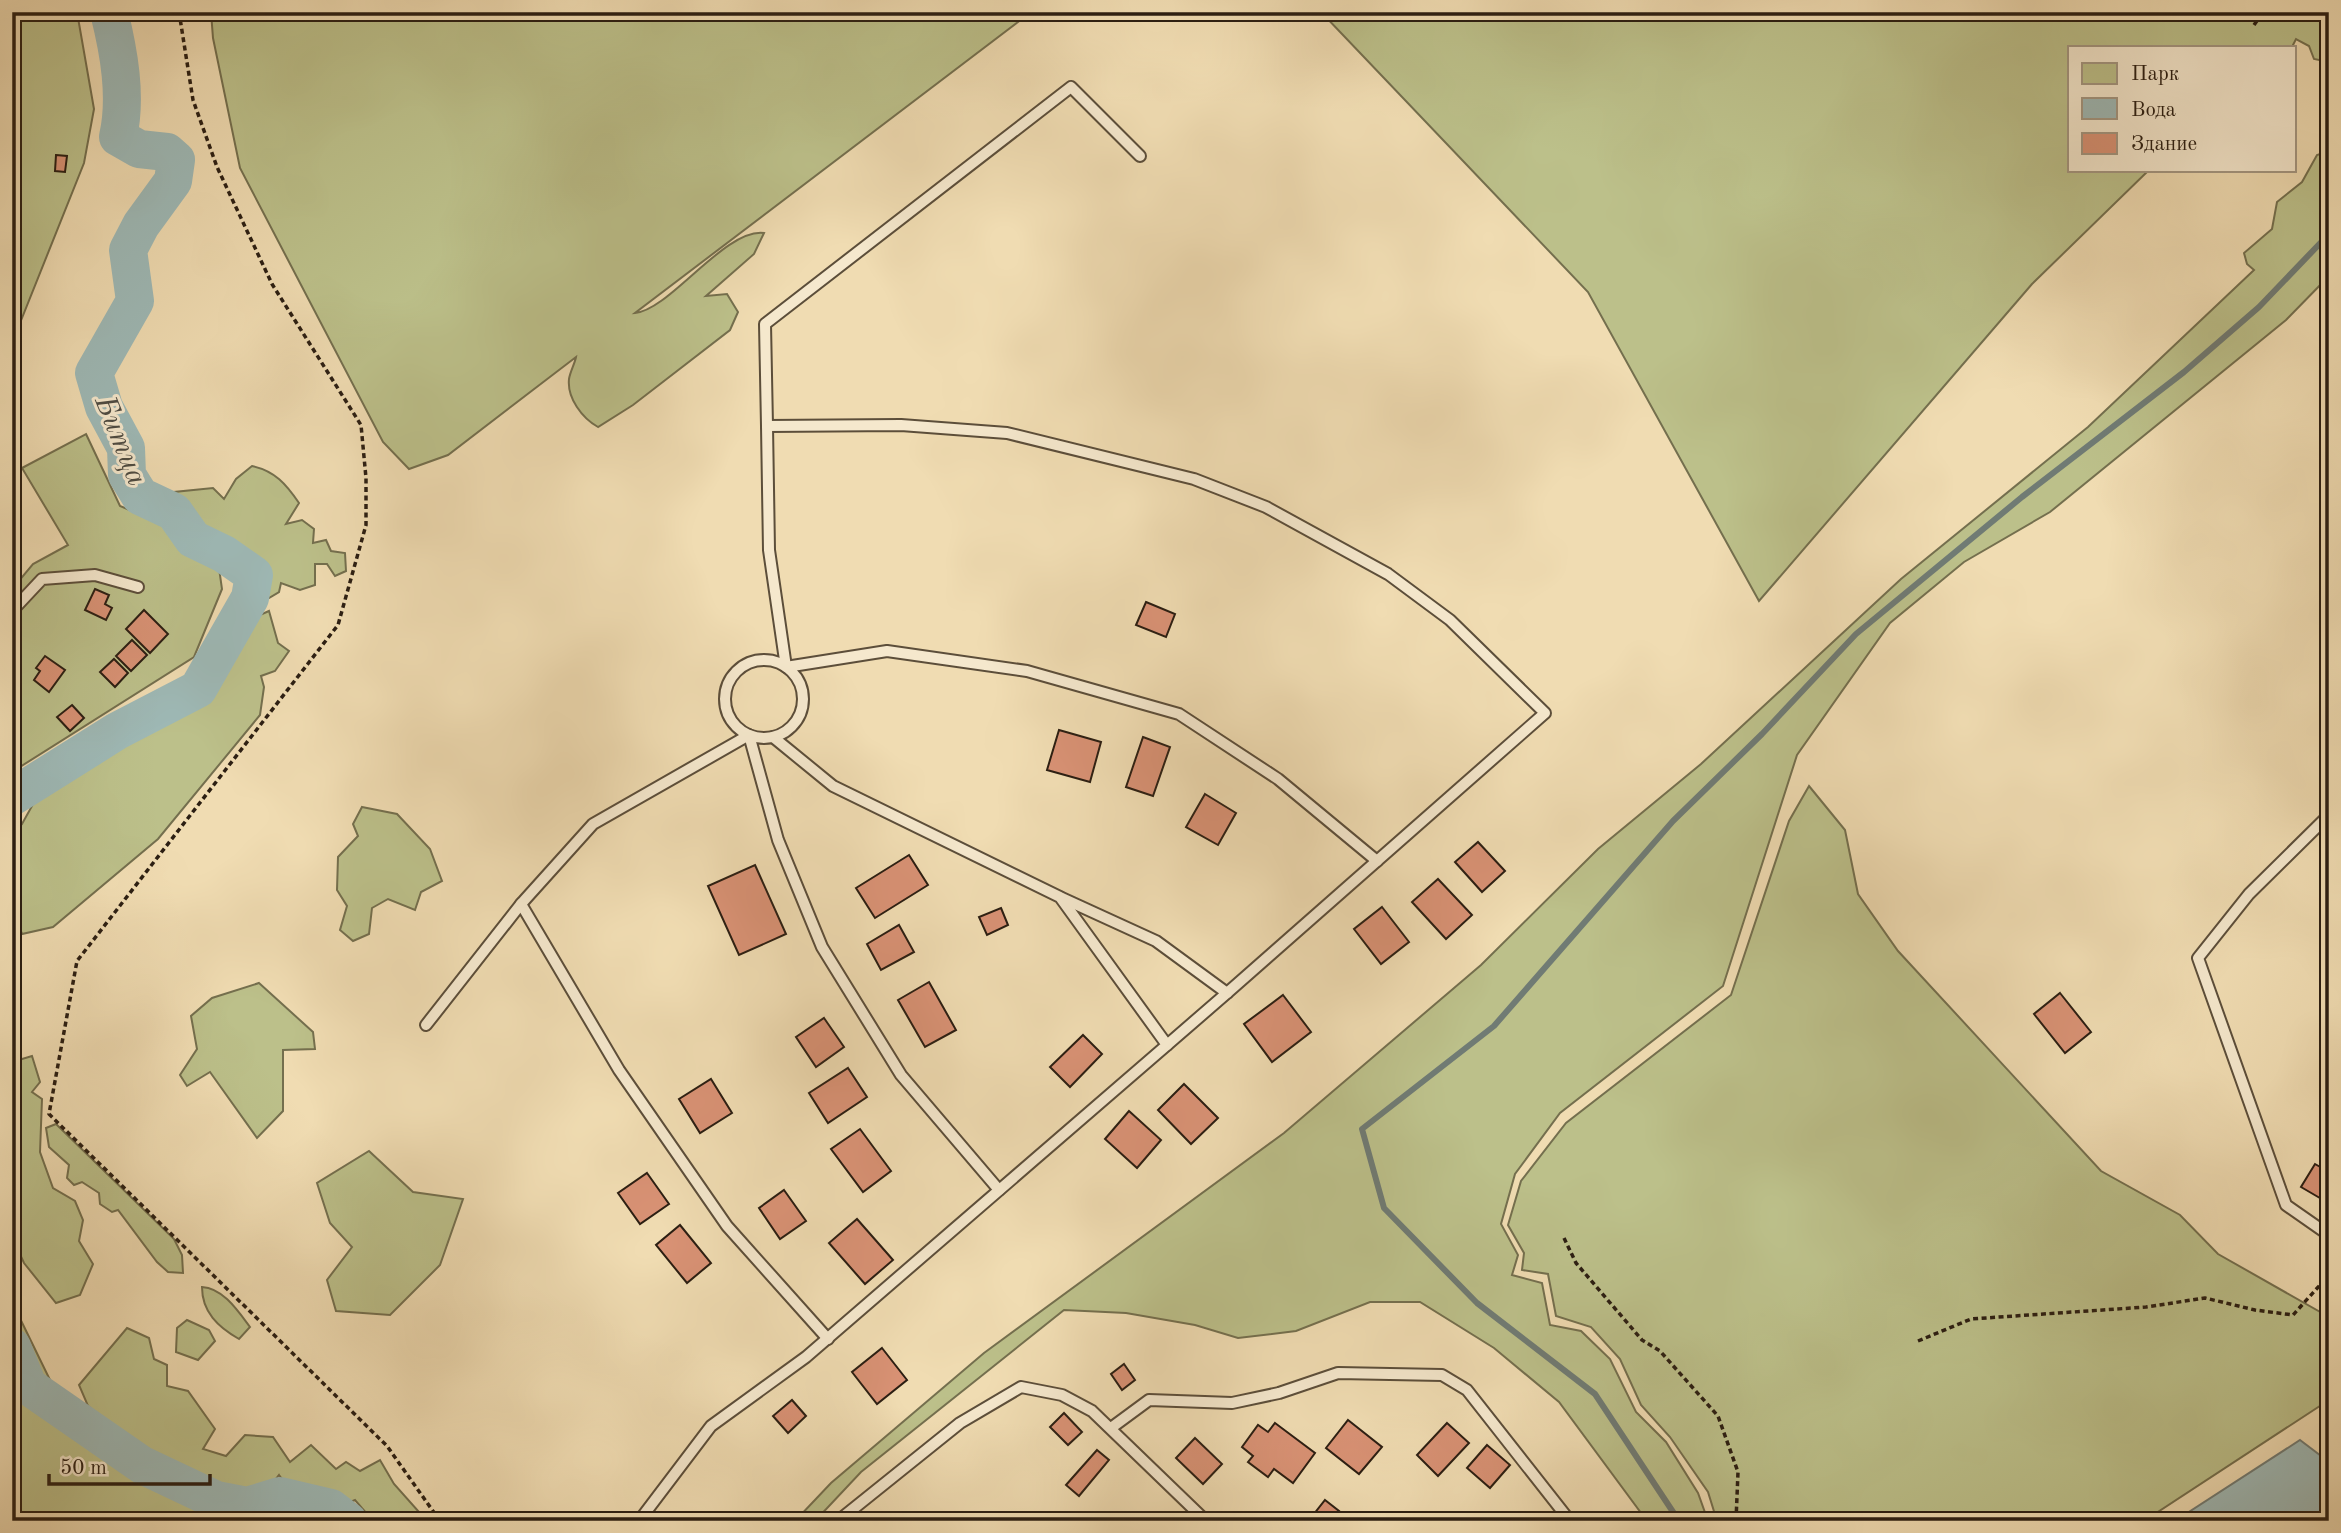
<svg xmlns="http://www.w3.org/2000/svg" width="2341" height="1533" viewBox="0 0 2341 1533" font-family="'Old Standard TT',serif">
	<rect width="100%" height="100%" fill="#f0dcb2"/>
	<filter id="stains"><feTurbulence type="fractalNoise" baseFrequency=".00286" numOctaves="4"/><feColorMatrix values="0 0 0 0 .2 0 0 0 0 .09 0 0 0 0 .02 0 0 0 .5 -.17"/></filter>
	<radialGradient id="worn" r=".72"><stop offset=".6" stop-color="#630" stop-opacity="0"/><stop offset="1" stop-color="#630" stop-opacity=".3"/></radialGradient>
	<!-- green -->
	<g fill="#bcc08a" stroke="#746f4e" stroke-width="2">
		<polygon points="12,12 77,12 94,109 84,163 12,343"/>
		<path d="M211,12H1031L635,313C670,310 725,228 764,233L754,254L706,296L727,294L738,312L730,330L633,405L598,427C582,418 567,398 569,379C570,372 575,363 576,357L448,455L409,469L383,442L240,168L213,38Z"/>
		<polygon points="1321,12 2329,12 2329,62 2314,59 2309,46 2296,39 2292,47 2070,47 2070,170 2149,170 2032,284 1759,601 1588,292"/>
		<polygon points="2329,151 2329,276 2286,320 2050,512 1964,562 1890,623 1797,755 1723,986 1560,1113 1515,1174 1501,1224 1518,1255 1512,1275 1542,1283 1550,1325 1581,1331 1610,1359 1636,1412 1666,1442 1698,1493 1708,1521 1647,1521 1559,1402 1494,1348 1420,1302 1370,1302 1296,1331 1238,1338 1195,1325 1126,1313 1064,1310 861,1472 815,1521 795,1521 831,1483 984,1353 1284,1133 1481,965 1598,849 1701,764 1901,579 2088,427 2254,270 2247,264 2244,253 2272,229 2277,202 2302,182 2317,155"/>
		<polygon points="86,434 120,506 163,524 219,568 222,589 194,657 12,772 12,589 33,564 68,545 22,468"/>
		<path d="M252,466C275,471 286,484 299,503L286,524L302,520L314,529L313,543L326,540L331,551L345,553L346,571L335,576L327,564H315V585L300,590L281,583L279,592L269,598L256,586L260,575L254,568V559L229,552L199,536L172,503L174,492L213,488L224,499L236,479Z"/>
		<polygon points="269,611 278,643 289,651 275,671 261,676 264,687 260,715 158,839 53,927 22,934 12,905 12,819 22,824 42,788 111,747 134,740 167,715 200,698 253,618"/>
		<polygon points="1809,786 1845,830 1858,894 1898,951 2101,1171 2180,1215 2218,1254 2329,1317 2329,1400 2144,1521 1717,1521 1708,1492 1670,1437 1641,1405 1620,1359 1591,1327 1556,1316 1548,1274 1522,1270 1524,1253 1508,1225 1521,1181 1566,1123 1731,995 1789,821"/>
		<polygon points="362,807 397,814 430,849 442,881 421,892 415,910 388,899 372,908 369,934 353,941 340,930 347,906 337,890 338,857 358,836 353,824"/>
		<polygon points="259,983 313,1032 315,1049 283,1050 283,1111 257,1138 210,1072 187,1086 180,1075 197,1049 191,1016 212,998"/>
		<polygon points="32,1056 40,1082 32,1092 42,1099 40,1152 53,1188 75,1201 83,1220 79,1241 93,1264 80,1295 56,1303 24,1263 12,1237 12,1062"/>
		<polygon points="56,1124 174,1239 182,1255 183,1273 168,1272 157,1262 118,1210 112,1212 100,1204 99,1193 82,1182 74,1185 67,1178 69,1165 49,1147 46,1128"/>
		<polygon points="369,1151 413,1192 463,1199 440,1265 390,1315 336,1311 327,1280 352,1247 330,1223 317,1183"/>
		<path d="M202,1287C223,1288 238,1311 250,1327L239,1339C218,1327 202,1312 202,1287Z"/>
		<polygon points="12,1302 50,1380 83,1426 211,1508 237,1515 296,1508 344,1521 12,1521"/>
		<polygon points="187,1320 209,1330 215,1341 198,1360 176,1352 177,1328"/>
		<path d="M127,1328L149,1338L154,1359L167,1365V1386L188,1391L215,1429L203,1449L226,1456L245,1435L273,1437L290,1462L311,1445L336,1469L346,1462L360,1471L380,1460L394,1484L427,1521H373L355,1500L341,1506L332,1496C308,1499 292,1495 279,1475L271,1485L258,1487L248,1497L219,1493L193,1481L124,1438L88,1406L79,1385Z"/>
	</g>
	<!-- water -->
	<polygon fill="#9eb9b6" stroke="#707b74" stroke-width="2" points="2300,1440 2329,1462 2329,1521 2175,1521"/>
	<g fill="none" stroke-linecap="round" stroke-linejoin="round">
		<!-- stream -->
		<polyline stroke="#707b74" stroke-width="6" points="1679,1521 1595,1394 1477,1303 1384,1208 1362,1129 1494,1026 1673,821 1762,734 1856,634 2022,497 2184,372 2259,307 2329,234"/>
		<!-- river -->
		<g stroke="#9eb9b6" stroke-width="38">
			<path d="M12,797L117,731L198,689L250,598L254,575L224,554L193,539L174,512L140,496L127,475L126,448L104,407L94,373L135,301L128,250L141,225L173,181L176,160L167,152L139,149L118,137C127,97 119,52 109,12"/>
			<polyline points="12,1347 28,1386 142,1465 216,1500 247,1506 280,1496 331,1508 348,1521"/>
		</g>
	</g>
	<!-- building -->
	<g fill="#d99275" stroke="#2b1e12" stroke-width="2">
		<polygon points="56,155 67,156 65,172 55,171"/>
		<polygon points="95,589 109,595 105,604 112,608 106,620 85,610"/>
		<polygon points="1146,602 1175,614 1166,637 1136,625"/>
		<polygon points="144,610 168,634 150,653 126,629"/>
		<polygon points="132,640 147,655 131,671 116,656"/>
		<polygon points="45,656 65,670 49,692 34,680 40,671 36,668"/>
		<polygon points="114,659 128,673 115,687 100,672"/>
		<polygon points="72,705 84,718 70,731 57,717"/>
		<polygon points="1059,730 1101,742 1090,782 1047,770"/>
		<polygon points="1143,737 1170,747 1153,796 1126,787"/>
		<polygon points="1205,794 1236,813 1218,845 1186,827"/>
		<polygon points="1478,842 1505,871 1482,892 1455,862"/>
		<polygon points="909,855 928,885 875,918 856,888"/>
		<polygon points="755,865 786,934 739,955 708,886"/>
		<polygon points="1438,879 1472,915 1446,939 1412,902"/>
		<polygon points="1382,907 1409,942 1381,964 1354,929"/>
		<polygon points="1001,908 1008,925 987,935 979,917"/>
		<polygon points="899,925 914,952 881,970 867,944"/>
		<polygon points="929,982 956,1030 925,1047 898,1000"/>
		<polygon points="2060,993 2091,1032 2065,1053 2034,1014"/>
		<polygon points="1283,995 1311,1032 1272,1062 1244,1024"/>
		<polygon points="824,1018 844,1047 816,1067 796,1037"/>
		<polygon points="1083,1035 1102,1054 1070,1087 1050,1067"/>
		<polygon points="848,1068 867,1097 828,1123 809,1093"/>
		<polygon points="711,1079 732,1113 700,1133 679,1099"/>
		<polygon points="1184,1084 1218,1118 1191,1144 1158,1110"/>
		<polygon points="1129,1111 1161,1140 1137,1168 1105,1139"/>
		<polygon points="860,1129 891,1171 863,1192 831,1149"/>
		<polygon points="2315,1164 2329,1172 2329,1195 2325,1201 2301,1187"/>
		<polygon points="647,1173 669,1204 640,1224 618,1193"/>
		<polygon points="784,1190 806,1221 780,1239 759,1208"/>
		<polygon points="857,1219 893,1260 865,1284 829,1243"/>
		<polygon points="680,1225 711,1263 687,1283 656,1245"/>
		<polygon points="882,1348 907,1380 877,1404 852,1372"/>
		<polygon points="1124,1364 1135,1380 1122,1390 1111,1374"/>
		<polygon points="792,1400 806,1416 788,1433 773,1416"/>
		<polygon points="1064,1413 1082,1432 1068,1445 1050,1427"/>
		<polygon points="1348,1420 1382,1447 1359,1474 1326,1448"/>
		<polygon points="1275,1423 1315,1453 1293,1483 1274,1469 1268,1477 1248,1462 1253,1456 1242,1447 1258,1425 1268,1432"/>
		<polygon points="1447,1423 1469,1443 1438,1476 1417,1455"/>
		<polygon points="1195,1438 1222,1464 1203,1484 1176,1458"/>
		<polygon points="1487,1445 1510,1465 1490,1488 1467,1468"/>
		<polygon points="1097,1450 1109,1460 1079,1496 1066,1485"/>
		<polygon points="1325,1500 1339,1511 1331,1521 1313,1521 1310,1519"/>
	</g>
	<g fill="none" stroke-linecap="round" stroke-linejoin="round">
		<!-- service casing -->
		<g stroke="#5c4e3a" stroke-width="14">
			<g id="service">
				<polyline points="1140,156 1071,87 765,324 767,426 901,425 1007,433 1194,479 1266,507 1388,574 1450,620 1545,713 1227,993"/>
				<polyline points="767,426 769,550 786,667 887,651 1027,671 1179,714 1278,779 1377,861"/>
				<polyline points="12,611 42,579 95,575 138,587"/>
				<circle cx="764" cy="699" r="39"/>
				<polyline points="2329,815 2249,894 2198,958 2286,1205 2329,1235"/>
				<polyline points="1062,898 1156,941 1227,993 1167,1045"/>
				<polyline points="426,1025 521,904"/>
				<polyline points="828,1339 727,1226 619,1070 521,904 593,824 749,735 778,840 822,947 901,1075 999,1190"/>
				<polyline points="1111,1428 1149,1400 1232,1403 1279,1393 1338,1373 1442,1375 1467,1390 1570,1521"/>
				<polyline points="639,1521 711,1426 806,1357 1167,1045 1060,897 833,786 773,737"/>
				<polyline points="838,1521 960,1423 1021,1387 1062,1395 1092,1411 1206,1521"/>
			</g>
		</g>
		<!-- path -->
		<g stroke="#2b1e12" stroke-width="3.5" stroke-dasharray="5 3.5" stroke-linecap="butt">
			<polyline points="179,12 193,100 217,167 272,284 361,425 366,478 366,525 338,625 77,961 49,1114 387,1446 440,1521"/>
			<polyline points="2254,25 2263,12"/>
			<polyline points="12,109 16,12"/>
			<polyline points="1564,1238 1576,1263 1642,1340 1660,1351 1718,1416 1738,1472 1736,1521"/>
			<polyline points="1918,1341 1971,1319 2146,1307 2205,1298 2255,1310 2293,1315 2329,1275"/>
		</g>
		<!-- service -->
		<use href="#service" stroke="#f5e8cd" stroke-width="10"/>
	</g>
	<g text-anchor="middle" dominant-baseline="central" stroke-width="6" stroke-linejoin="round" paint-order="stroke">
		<!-- water labels -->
		<g font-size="30" font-style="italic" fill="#4e4c43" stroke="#f5e8cd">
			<text transform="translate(120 441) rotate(68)">Битца</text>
		</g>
	</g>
	<!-- margin -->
	<rect width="2341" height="1533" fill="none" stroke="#f0dcb2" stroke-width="42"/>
	<rect x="14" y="14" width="2313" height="1505" fill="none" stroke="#2b1e12" stroke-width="3.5"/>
	<rect x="21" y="21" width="2299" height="1491" fill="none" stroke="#2b1e12" stroke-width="2"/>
	<!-- legend -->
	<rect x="2068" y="46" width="228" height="126" fill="#f5e8cd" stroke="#a49782" stroke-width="2"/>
	<rect x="2082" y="63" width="35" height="21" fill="#bcc08a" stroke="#a49782" stroke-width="2"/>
	<text x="2131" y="80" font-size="21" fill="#2b1e12">Парк</text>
	<rect x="2082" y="98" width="35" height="21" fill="#9eb9b6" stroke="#a49782" stroke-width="2"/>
	<text x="2131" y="116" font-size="21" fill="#2b1e12">Вода</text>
	<rect x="2082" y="133" width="35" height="21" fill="#d99275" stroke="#a49782" stroke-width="2"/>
	<text x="2131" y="150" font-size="21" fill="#2b1e12">Здание</text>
	<!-- scale -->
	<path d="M49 1474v10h161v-10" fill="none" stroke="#2b1e12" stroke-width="3.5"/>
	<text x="60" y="1474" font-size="21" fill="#2b1e12" stroke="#f5e8cd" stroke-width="5" paint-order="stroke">50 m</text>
	<rect width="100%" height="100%" filter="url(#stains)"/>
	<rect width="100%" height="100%" fill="url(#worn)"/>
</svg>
